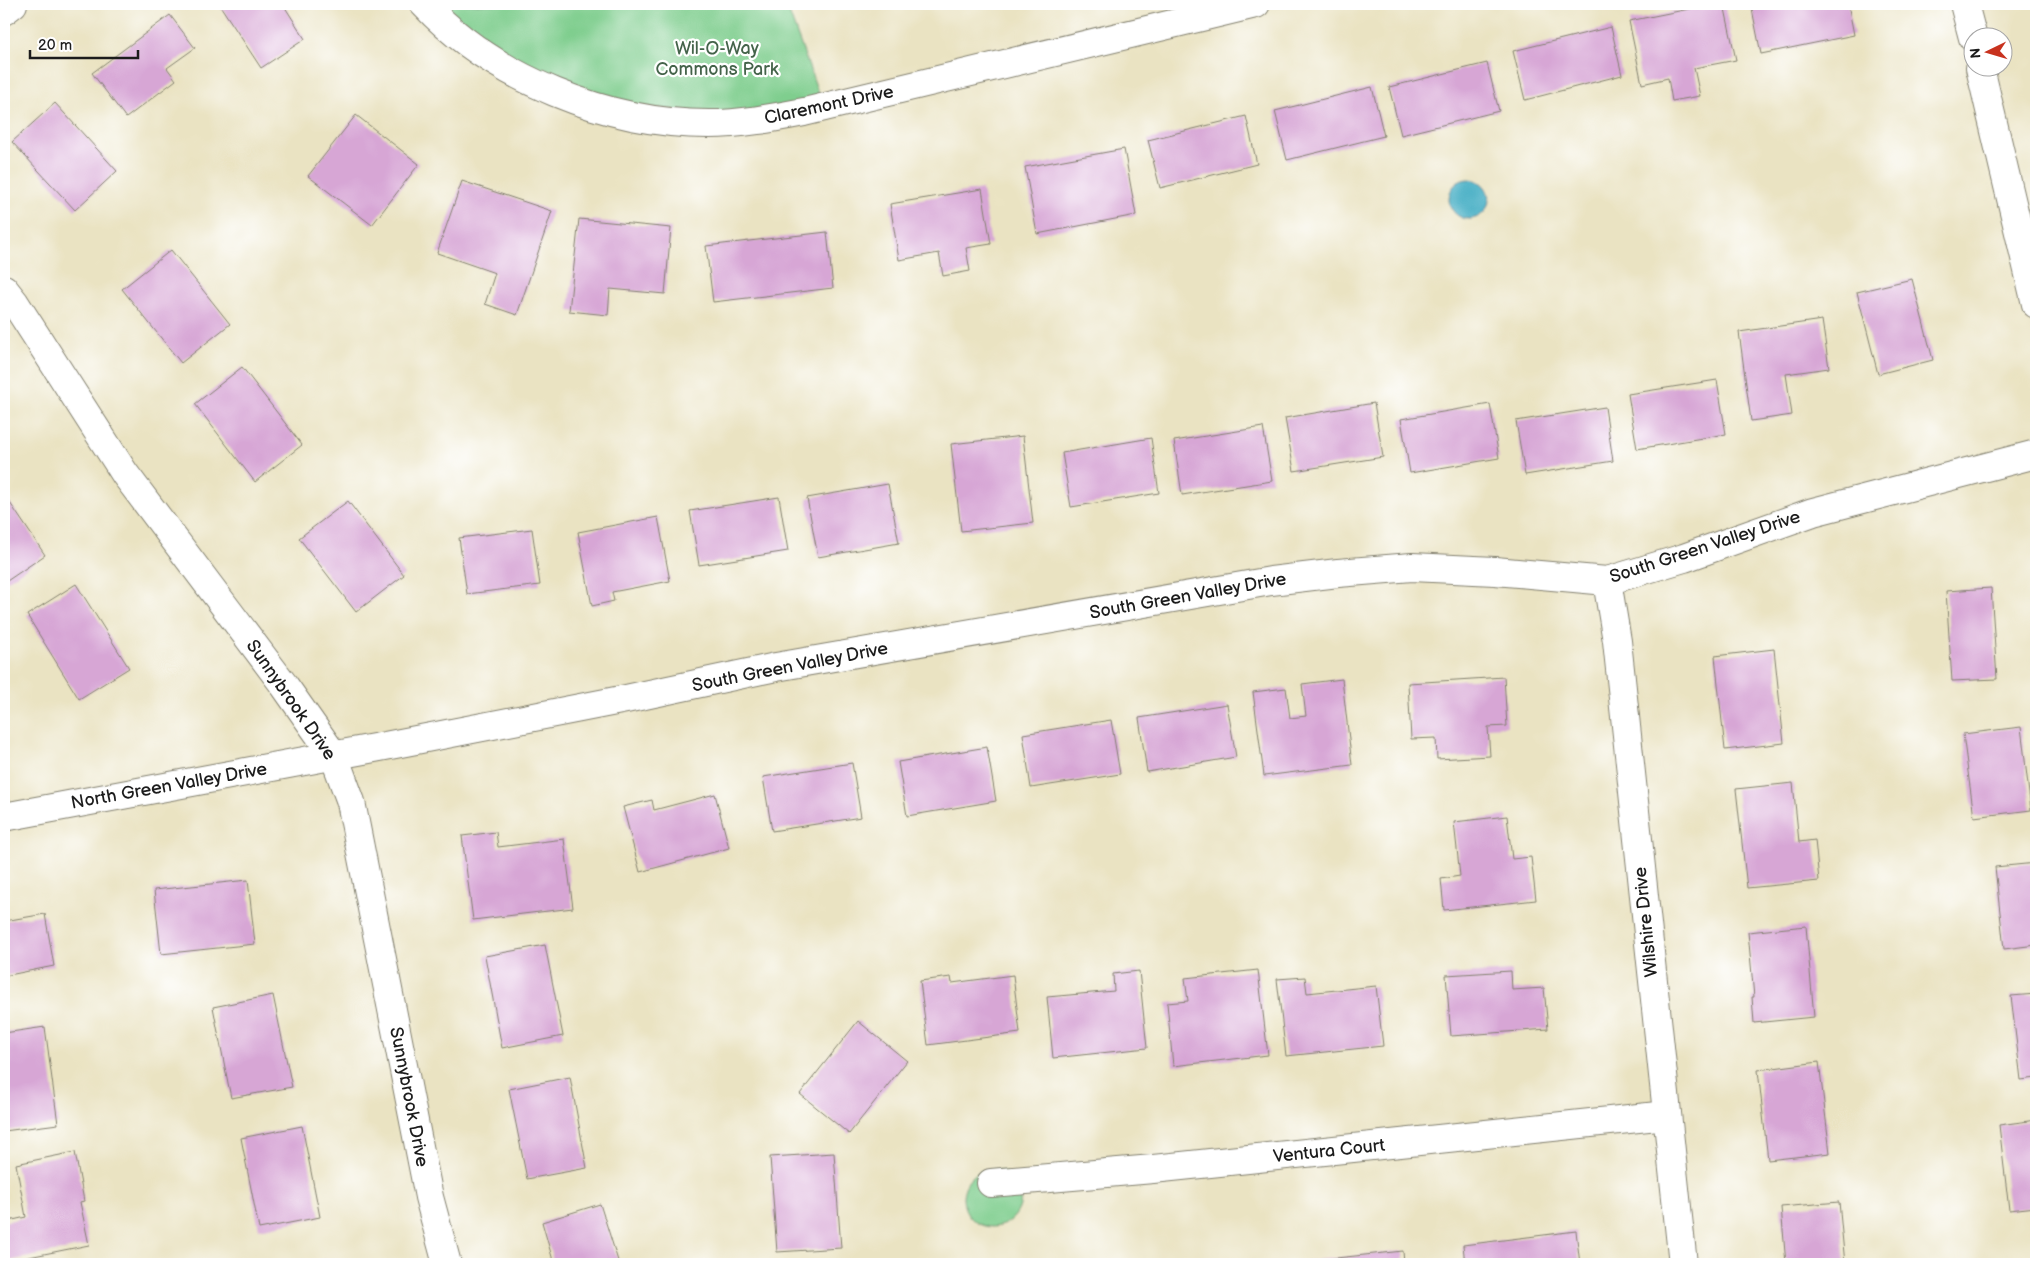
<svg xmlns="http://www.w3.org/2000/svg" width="2040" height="1268" viewBox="0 0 2040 1268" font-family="'Balsamiq Sans',sans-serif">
	<rect width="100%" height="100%" fill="#fff"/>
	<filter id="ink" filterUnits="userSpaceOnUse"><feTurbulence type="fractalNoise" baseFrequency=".02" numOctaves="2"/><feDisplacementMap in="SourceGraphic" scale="10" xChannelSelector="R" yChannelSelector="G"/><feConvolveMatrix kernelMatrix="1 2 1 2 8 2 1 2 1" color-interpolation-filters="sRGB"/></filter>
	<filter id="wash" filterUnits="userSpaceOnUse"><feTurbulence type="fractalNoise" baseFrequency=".0096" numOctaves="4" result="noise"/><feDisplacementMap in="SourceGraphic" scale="20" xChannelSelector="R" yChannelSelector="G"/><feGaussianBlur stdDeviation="1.12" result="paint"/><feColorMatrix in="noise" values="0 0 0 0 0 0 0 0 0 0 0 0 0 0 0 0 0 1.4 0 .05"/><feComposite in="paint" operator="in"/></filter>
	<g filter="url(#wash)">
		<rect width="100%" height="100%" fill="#eae3c2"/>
		<!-- green -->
		<g fill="#7fce8e" stroke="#4e7555">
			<polygon points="438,4 786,4 821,100 724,115 647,107 571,92 512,61"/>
			<circle cx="992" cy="1198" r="29"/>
		</g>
		<!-- water -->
		<circle fill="#46afc5" stroke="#316670" cx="1469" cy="199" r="20"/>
		<g id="blocks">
			<!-- building -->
			<g fill="#d7a6d5">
				<polygon points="219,4 283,4 305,39 261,68"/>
				<polygon points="1714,4 1724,4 1736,60 1694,68 1700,96 1672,101 1668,78 1642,84 1629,21"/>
				<polygon points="1751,4 1848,4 1854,35 1761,54"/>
				<polygon points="170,15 195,48 167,68 176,80 126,118 92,73"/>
				<polygon points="1611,27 1622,75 1525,100 1513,51"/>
				<polygon points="1487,63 1499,111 1401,135 1389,87"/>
				<polygon points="1372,87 1384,136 1287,160 1275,111"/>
				<polygon points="55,103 117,171 75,210 12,142"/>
				<polygon points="356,115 419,164 372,225 308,176"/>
				<polygon points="1246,116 1257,164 1160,188 1148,140"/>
				<polygon points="1124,149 1136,215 1037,234 1025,167"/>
				<polygon points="462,181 552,211 517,315 485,304 495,273 437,253"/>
				<polygon points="982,189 991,244 966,248 970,271 943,276 939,253 899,260 890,204"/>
				<polygon points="579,219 671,228 665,294 610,289 608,315 569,311"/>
				<polygon points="827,232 833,288 713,302 706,246"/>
				<polygon points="171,250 230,324 181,363 122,289"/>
				<polygon points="1912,279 1933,360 1878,374 1857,292"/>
				<polygon points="1822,320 1829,368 1786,374 1792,415 1751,421 1739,332"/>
				<polygon points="242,367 302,445 255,482 195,404"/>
				<polygon points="1717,380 1726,434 1637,449 1628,394"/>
				<polygon points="1374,403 1383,457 1294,471 1285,418"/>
				<polygon points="1490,404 1499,458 1410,473 1401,419"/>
				<polygon points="1605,407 1613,461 1525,475 1516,421"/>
				<polygon points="1263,427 1272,481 1182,495 1174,441"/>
				<polygon points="1023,436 1033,523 961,531 951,444"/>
				<polygon points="1151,438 1159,493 1071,507 1062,453"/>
				<polygon points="888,484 899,543 818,557 807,498"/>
				<polygon points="4,494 45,555 4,583"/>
				<polygon points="779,497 788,551 699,565 690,511"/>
				<polygon points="348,501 404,575 356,612 299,538"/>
				<polygon points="658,517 670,581 612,592 614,601 592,606 578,532"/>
				<polygon points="532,529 540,585 467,594 459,538"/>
				<polygon points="76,584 129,668 79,699 27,615"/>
				<polygon points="1991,588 1997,679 1952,681 1946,591"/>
				<polygon points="1774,649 1784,743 1725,750 1715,656"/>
				<polygon points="1504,677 1507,726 1488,727 1490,756 1437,759 1436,738 1411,739 1408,683"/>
				<polygon points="1342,679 1352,765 1264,776 1253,692 1286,688 1290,718 1306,716 1302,684"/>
				<polygon points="1227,704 1236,757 1147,772 1139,718"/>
				<polygon points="1111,720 1120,774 1031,788 1023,734"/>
				<polygon points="2021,727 2031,810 1974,817 1963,734"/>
				<polygon points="987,747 996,801 907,816 898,762"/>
				<polygon points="852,763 861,817 772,831 763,777"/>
				<polygon points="1793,783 1799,842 1815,840 1819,881 1747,888 1736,789"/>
				<polygon points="715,794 729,848 640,872 623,807 652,800 654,810"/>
				<polygon points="1507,816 1512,859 1531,857 1536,900 1444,910 1441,879 1460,876 1454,822"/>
				<polygon points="496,832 498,847 564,839 573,908 473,920 462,836"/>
				<polygon points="2036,863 2036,945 2004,949 1995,867"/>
				<polygon points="248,880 255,944 161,954 154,890"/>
				<polygon points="45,914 54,966 4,976 4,921"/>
				<polygon points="1806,926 1814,1017 1754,1023 1752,997 1754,997 1748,932"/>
				<polygon points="545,945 563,1036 502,1048 485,956"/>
				<polygon points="1258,970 1268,1055 1173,1066 1167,1003 1188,1001 1185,978"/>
				<polygon points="1139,971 1147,1048 1053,1058 1047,997 1114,991 1113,974"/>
				<polygon points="1511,971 1512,990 1544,988 1548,1029 1451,1036 1446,975"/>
				<polygon points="1013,975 1020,1033 928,1045 920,981 951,977 952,983"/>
				<polygon points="1305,977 1307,993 1376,986 1383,1046 1286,1056 1277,979"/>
				<polygon points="2036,994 2036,1078 2021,1080 2011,996"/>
				<polygon points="273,995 292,1087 231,1098 213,1007"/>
				<polygon points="858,1021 907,1061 849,1134 800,1094"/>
				<polygon points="45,1027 58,1124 4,1131 4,1033"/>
				<polygon points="1819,1062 1830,1153 1768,1160 1758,1070"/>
				<polygon points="570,1077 587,1168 527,1179 509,1089"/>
				<polygon points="2036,1120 2036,1207 2009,1210 1999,1125"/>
				<polygon points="302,1126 320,1217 259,1229 241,1138"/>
				<polygon points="75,1152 84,1201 80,1202 89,1245 4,1262 4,1222 26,1217 16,1164"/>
				<polygon points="834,1153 841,1248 777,1252 770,1157"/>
				<polygon points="1839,1202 1845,1264 1786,1264 1781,1207"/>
				<polygon points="600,1204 619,1264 554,1264 542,1222"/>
				<polygon points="1576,1231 1580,1264 1465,1264 1463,1245"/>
				<polygon points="1403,1251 1404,1264 1307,1264 1307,1261"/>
				<polygon points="326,1259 328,1264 310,1264"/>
			</g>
		</g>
	</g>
	<g filter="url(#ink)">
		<use href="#blocks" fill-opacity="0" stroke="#83806f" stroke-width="1"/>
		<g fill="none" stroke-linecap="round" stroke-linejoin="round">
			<!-- minor casing -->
			<g stroke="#83806f" stroke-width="30">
				<g id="minor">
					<path d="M424,4C494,79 608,124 709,124C741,124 773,118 804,112L1256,4"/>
					<polyline points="4,11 13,4"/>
					<polyline points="4,289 15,303 125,474 284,685 334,756 351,802 429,1197 447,1264"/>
					<polyline points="1607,581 1617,641 1683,1264"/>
					<polyline points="4,817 385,746 626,699 776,667 1271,581 1338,573 1412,567 1495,571 1607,581 1684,558 1813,512 2036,454"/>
					<polyline points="991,1183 1153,1169 1667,1115"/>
				</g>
			</g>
			<!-- tertiary casing -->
			<g stroke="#83806f" stroke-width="30">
				<g id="tertiary">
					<polyline points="1964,4 1973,38"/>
					<polyline points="1980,68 2036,304"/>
				</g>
			</g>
			<!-- minor -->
			<use href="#minor" stroke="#fff" stroke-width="28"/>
			<!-- tertiary -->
			<use href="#tertiary" stroke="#fff" stroke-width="28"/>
		</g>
	</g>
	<g text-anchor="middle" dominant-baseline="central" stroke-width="4.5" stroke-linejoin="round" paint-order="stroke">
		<!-- park labels -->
		<g font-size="18" fill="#44634a" stroke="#fff">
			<text x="717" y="48">Wil-O-Way<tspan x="717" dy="21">Commons Park</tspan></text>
		</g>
		<!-- street labels -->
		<g font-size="18" fill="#1c1c1c" stroke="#fff">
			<text transform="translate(829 105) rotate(-12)">Claremont Drive</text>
			<text transform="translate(1705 547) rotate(-18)">South Green Valley Drive</text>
			<text transform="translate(1188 596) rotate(-10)">South Green Valley Drive</text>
			<text transform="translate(790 667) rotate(-11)">South Green Valley Drive</text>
			<text transform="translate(291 700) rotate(55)">Sunnybrook Drive</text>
			<text transform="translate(169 786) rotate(-10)">North Green Valley Drive</text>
			<text transform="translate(1646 922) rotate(-96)">Wilshire Drive</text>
			<text transform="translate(409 1097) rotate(79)">Sunnybrook Drive</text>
			<text transform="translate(1329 1151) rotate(-6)">Ventura Court</text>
		</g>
	</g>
	<!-- margin -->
	<rect width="2040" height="1268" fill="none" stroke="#fff" stroke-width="20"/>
	<!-- north arrow -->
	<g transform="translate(1988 52) rotate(265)"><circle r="24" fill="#ffffff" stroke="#a4a4a4"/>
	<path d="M0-4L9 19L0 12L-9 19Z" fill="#c8321e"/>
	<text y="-8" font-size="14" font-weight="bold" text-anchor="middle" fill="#1c1c1c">N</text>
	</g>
	<!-- scale -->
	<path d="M30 50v8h108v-8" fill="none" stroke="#1c1c1c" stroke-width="2.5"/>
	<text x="38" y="50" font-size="15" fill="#1c1c1c" stroke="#ffffff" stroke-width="4" paint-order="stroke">20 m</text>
</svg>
